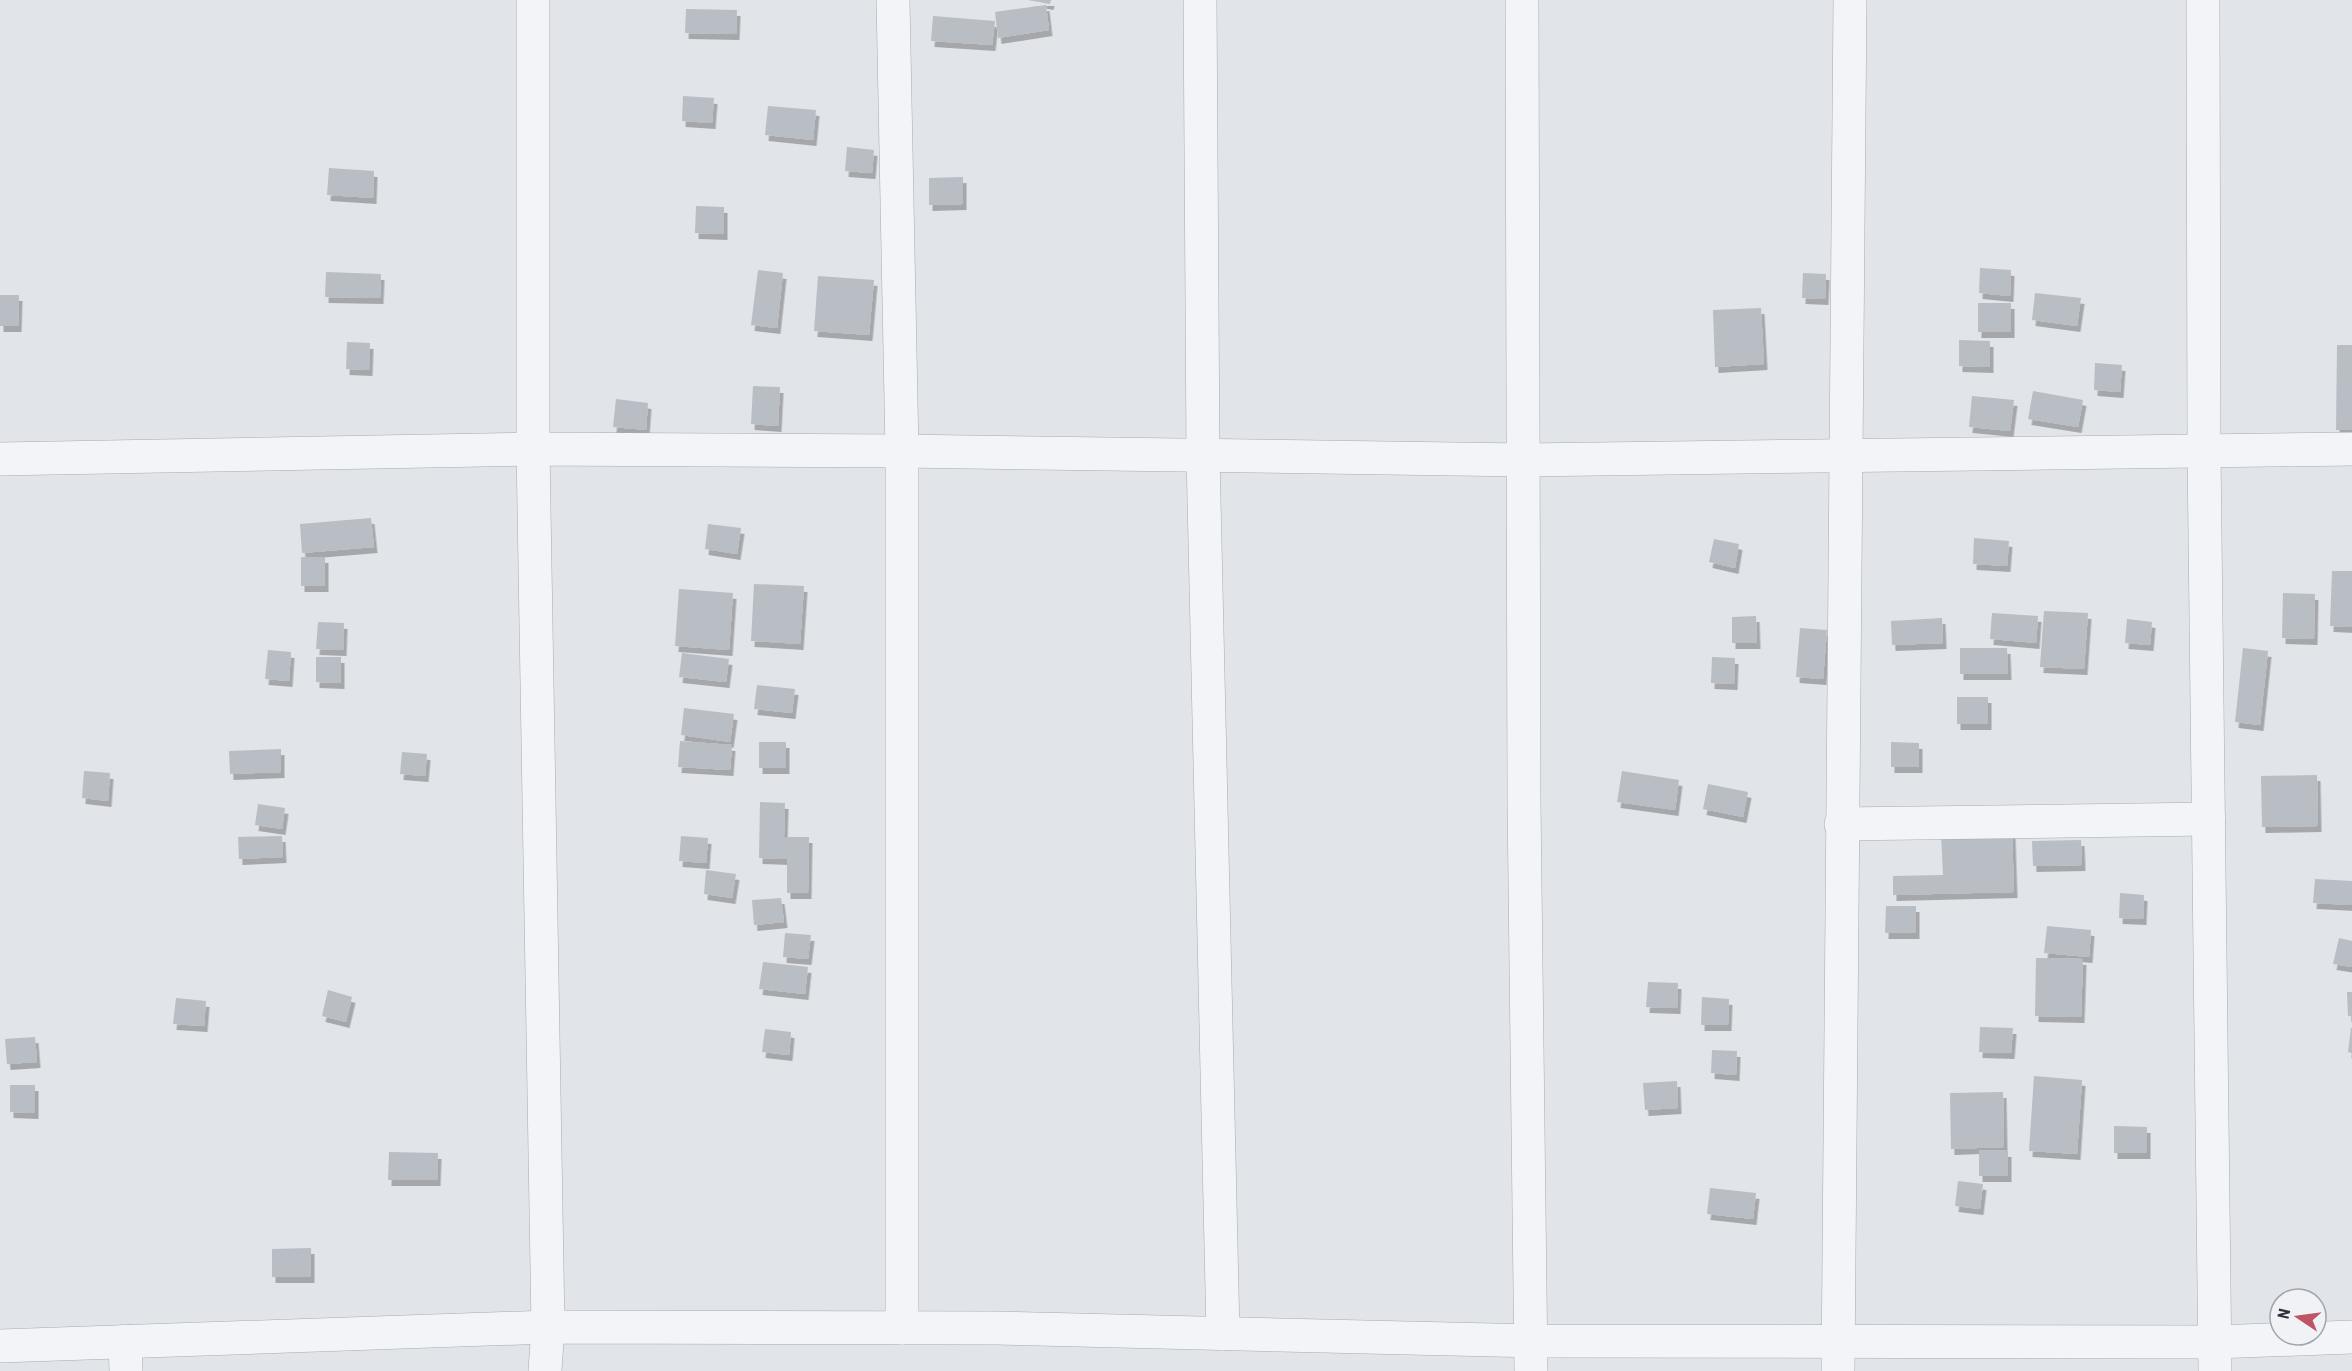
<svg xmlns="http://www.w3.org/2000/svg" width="2352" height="1371" viewBox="0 0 2352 1371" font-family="'Roboto Condensed',sans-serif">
	<defs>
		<filter id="shadow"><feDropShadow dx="3.5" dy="6" stdDeviation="0" flood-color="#0004"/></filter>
	</defs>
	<rect width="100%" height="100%" fill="#e1e4e8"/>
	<!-- building -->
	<g fill="#b9bdc4" filter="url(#shadow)">
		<polygon points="1028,0 1051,0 1050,4"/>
		<polygon points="1046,5 1049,30 998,38 995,12"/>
		<polygon points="686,9 737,10 736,34 685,33"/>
		<polygon points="933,16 995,21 992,45 931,41"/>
		<polygon points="683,96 714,98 712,123 682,121"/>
		<polygon points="768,106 816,110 813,140 765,135"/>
		<polygon points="847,147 874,150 872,173 845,171"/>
		<polygon points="329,168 374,171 373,198 327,195"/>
		<polygon points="963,177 963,204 929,205 929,178"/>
		<polygon points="696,206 724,207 724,234 695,233"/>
		<polygon points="1980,268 2011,270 2010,296 1979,293"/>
		<polygon points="758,270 783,273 777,328 751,325"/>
		<polygon points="326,272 381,274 380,298 325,297"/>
		<polygon points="1803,273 1826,274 1825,299 1802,298"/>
		<polygon points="818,276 874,280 869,335 814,331"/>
		<polygon points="2035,293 2081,298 2077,326 2032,320"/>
		<polygon points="0,295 19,295 18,326 0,326"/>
		<rect x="1978" y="303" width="33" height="29"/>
		<polygon points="1761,308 1764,364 1715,367 1713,310"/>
		<polygon points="1959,340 1990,341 1990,367 1959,366"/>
		<polygon points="347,342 370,343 369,370 346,369"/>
		<polygon points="2337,345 2352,345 2352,430 2336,430"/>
		<polygon points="2095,363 2122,365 2120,392 2094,390"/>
		<polygon points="753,386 780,387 778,426 751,424"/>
		<polygon points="2033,391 2083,400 2078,427 2028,419"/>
		<polygon points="1972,396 2014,400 2010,431 1969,427"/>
		<polygon points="616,399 648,403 646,430 613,427"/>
		<polygon points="371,518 374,547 302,553 300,524"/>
		<polygon points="708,524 741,528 737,554 705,549"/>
		<polygon points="1974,538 2009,541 2007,566 1973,564"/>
		<polygon points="1714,539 1739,544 1735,568 1709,562"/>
		<rect x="301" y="557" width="24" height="29"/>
		<polygon points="2332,571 2352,571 2352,627 2330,626"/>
		<polygon points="754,584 804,586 800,644 751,641"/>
		<polygon points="679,589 733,593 729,650 675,646"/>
		<polygon points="2283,593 2315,594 2314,639 2282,638"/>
		<polygon points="2044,611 2088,613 2084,669 2040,667"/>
		<polygon points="1992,613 2038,616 2036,643 1990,639"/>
		<polygon points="1756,616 1757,643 1732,643 1732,617"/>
		<polygon points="1942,618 1943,643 1892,645 1891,621"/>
		<polygon points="2127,619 2152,622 2150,645 2125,643"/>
		<polygon points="318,622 344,623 343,650 316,649"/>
		<polygon points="1800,628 1827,630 1823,679 1796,677"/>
		<polygon points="1960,648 2007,648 2008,674 1960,674"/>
		<polygon points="2243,648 2268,651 2260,725 2235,722"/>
		<polygon points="268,650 291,652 289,681 265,679"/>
		<polygon points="682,653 729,659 726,682 679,677"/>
		<polygon points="316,657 341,657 341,683 316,682"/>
		<polygon points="1712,657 1735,658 1734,684 1711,683"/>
		<polygon points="757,685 795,689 792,713 754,709"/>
		<rect x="1957" y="697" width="31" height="27"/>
		<polygon points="684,708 734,714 730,742 681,735"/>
		<polygon points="680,741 732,745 730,770 678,767"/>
		<rect x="759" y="742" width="27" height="26"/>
		<polygon points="1891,742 1919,743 1919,767 1891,767"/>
		<polygon points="281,749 281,772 230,774 229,751"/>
		<polygon points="402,752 427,754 425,776 400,774"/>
		<polygon points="84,771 110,773 108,801 82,798"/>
		<polygon points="1622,771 1679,780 1675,810 1617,802"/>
		<polygon points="2317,775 2318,826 2262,827 2261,776"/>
		<polygon points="1708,784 1748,792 1743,817 1703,809"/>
		<polygon points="760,802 785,803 784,837 809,837 808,893 787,893 787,859 759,858"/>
		<polygon points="258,804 285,808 282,829 255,825"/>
		<polygon points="2012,832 2014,892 1893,895 1893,876 1943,875 1941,834"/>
		<polygon points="282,836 283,857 239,859 238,837"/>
		<polygon points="681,836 708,838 706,863 679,861"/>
		<polygon points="2081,840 2082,865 2033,866 2032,841"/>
		<polygon points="706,870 736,874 732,898 704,894"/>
		<polygon points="2315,879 2352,881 2352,905 2313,903"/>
		<polygon points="2120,893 2144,895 2143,919 2119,918"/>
		<polygon points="781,898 784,922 754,925 752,900"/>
		<polygon points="1886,906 1916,906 1916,933 1885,933"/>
		<polygon points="2047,926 2091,930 2089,957 2044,953"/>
		<polygon points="785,933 811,935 808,959 783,957"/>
		<polygon points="2339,938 2352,941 2352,967 2333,964"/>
		<polygon points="2036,958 2083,959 2081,1017 2035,1016"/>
		<polygon points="763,962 808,967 805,994 759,989"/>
		<polygon points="1648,982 1678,983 1677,1008 1646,1007"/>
		<polygon points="328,990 352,997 346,1022 322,1016"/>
		<polygon points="2347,992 2352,992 2352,1016 2348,1016"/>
		<polygon points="1702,997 1729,999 1728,1025 1701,1025"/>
		<polygon points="176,998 206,1001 204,1026 173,1024"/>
		<polygon points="1980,1027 2013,1028 2011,1053 1979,1052"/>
		<polygon points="2351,1028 2352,1028 2352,1053 2348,1052"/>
		<polygon points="765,1029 791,1032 789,1055 762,1052"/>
		<polygon points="35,1037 37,1062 7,1064 5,1039"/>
		<polygon points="1712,1050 1737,1051 1736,1075 1711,1073"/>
		<polygon points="2034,1076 2082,1080 2077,1154 2029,1151"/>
		<polygon points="1677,1081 1678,1108 1645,1110 1643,1083"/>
		<polygon points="10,1085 35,1085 35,1113 10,1112"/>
		<polygon points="2003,1092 2004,1147 1951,1149 1950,1093"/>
		<polygon points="2114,1126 2147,1127 2147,1153 2114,1153"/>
		<polygon points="1979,1150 2008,1151 2008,1176 1979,1176"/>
		<polygon points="389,1152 438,1153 437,1180 388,1180"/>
		<polygon points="1958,1181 1983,1184 1980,1209 1955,1206"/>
		<polygon points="1710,1188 1756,1193 1753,1219 1707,1214"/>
		<polygon points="311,1248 311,1277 272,1277 272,1249"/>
	</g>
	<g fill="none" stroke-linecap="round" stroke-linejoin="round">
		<!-- street casing -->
		<g stroke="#a7abb2" stroke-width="34">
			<g id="street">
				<polyline points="533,0 533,449 548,1327 545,1371"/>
				<polyline points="893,0 902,451 902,1328"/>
				<polyline points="1200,0 1203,455 1223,1334"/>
				<polyline points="1522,0 1524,802 1531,1371"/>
				<polyline points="2203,0 2204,451 2215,1371"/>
				<polyline points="0,459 533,449 902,451 1523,460 2352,449"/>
				<polyline points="1841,824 2209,819"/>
				<polyline points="125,1341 126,1371"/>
				<polyline points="0,1346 548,1327 995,1328 1532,1341 2215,1342 2352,1337"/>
				<polyline points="1838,1371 1850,0"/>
			</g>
		</g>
		<!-- street -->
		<use href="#street" stroke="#f3f4f7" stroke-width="33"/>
	</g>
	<!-- north arrow -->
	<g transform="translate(2298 1317) rotate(283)"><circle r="28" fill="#f0f2f6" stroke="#a1a5ac" stroke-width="1.5"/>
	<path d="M0-4.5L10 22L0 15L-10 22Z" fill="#bf5466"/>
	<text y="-9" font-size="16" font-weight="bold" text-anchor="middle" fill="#2b323e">N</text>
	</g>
</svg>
